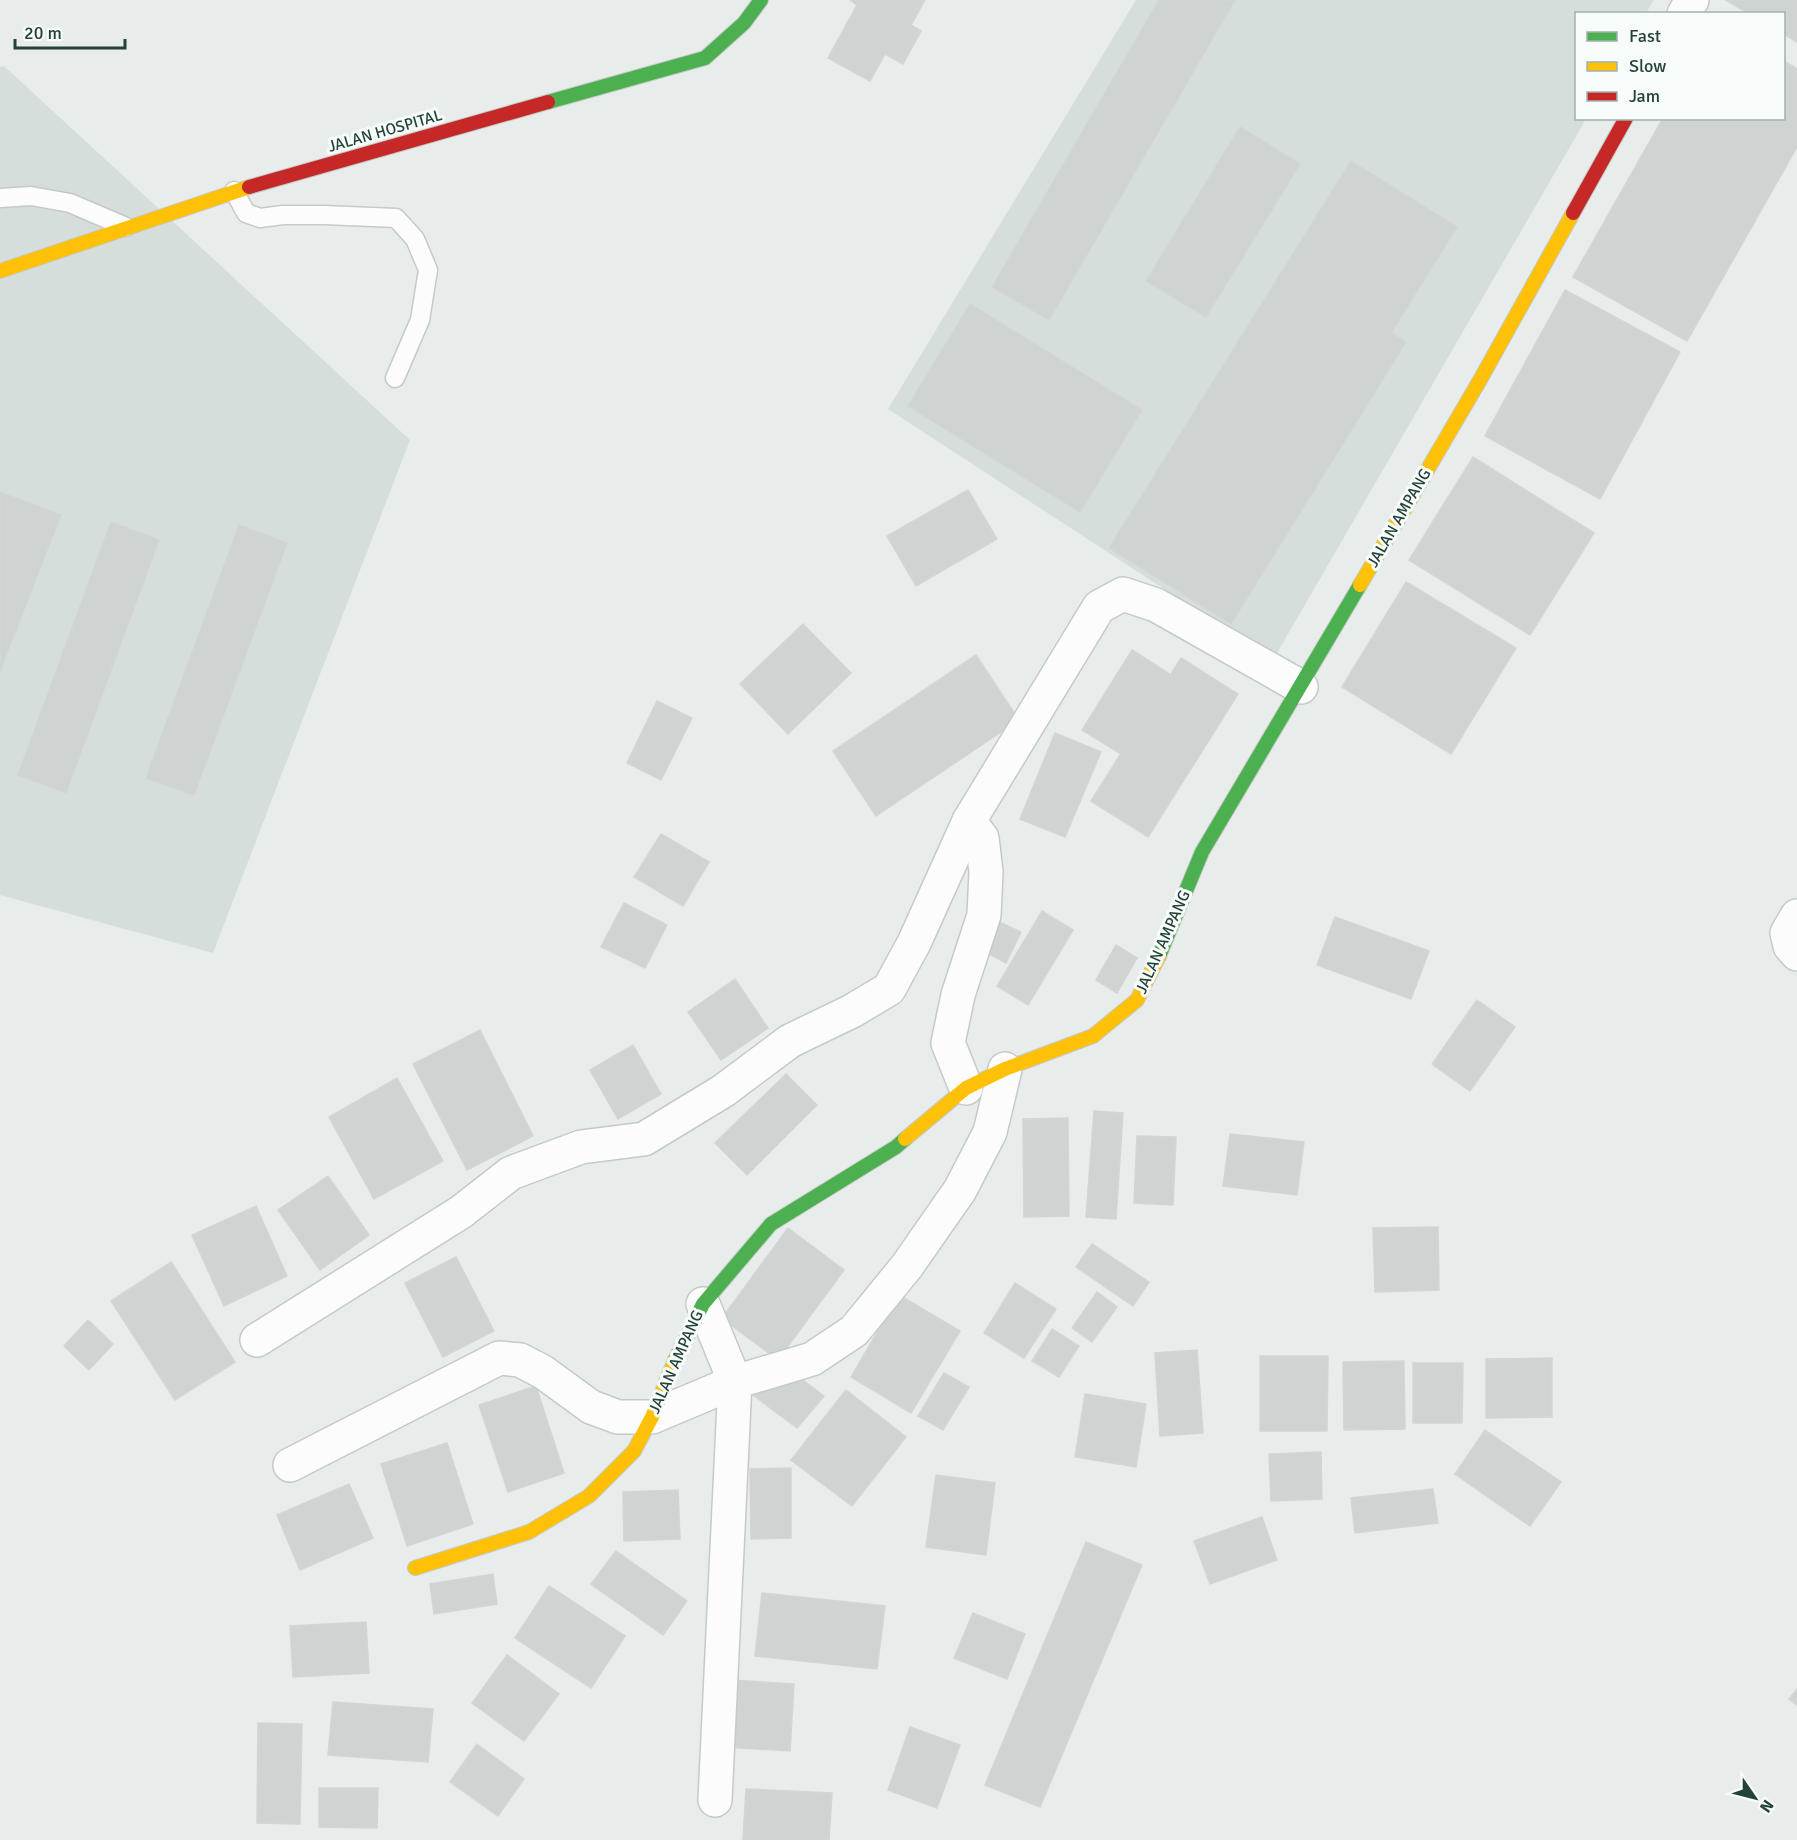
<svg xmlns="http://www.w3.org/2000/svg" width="1797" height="1840" viewBox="0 0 1797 1840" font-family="Signika,sans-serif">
	<rect width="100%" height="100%" fill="#e8edeb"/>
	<!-- built -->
	<g fill="#d6dedb">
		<polygon points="1136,0 1654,0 1646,13 1576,14 1576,118 1586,119 1273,660 888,409"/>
		<polygon points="4,66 410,440 213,953 0,895 0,67"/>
	</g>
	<!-- building -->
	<g fill="#cfd4d2" stroke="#d1d6d4" stroke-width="1.5">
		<polygon points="850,0 925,0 911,25 921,31 903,64 885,54 870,81 828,58 857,5"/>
		<polygon points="1159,0 1235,0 1049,320 992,287"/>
		<polygon points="1726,0 1797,0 1797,42 1784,34 1784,14 1749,14"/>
		<polygon points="1784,61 1797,69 1797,147 1687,341 1573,277 1663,118 1784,118"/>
		<polygon points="1240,127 1300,164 1206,317 1146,281"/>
		<polygon points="1351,161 1457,227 1391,333 1406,342 1231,624 1109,548"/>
		<polygon points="1565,290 1680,352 1600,499 1485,436"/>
		<polygon points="970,304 1142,410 1080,512 908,406"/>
		<polygon points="1473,457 1594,533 1530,635 1409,560"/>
		<polygon points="968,490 997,539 916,586 887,536"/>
		<polygon points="0,492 61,515 0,671"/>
		<polygon points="111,522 159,540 66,793 18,775"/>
		<polygon points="239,525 287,543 194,795 146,778"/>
		<polygon points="1406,582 1516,648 1451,754 1342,687"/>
		<polygon points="803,624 851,673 788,734 740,684"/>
		<polygon points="1132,650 1171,675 1121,754 1082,730"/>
		<polygon points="976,655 1019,720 876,816 833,751"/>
		<polygon points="1181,658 1238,694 1148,837 1091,801"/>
		<polygon points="657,701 692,718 661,780 627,763"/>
		<polygon points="1055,733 1101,752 1065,837 1020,819"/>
		<polygon points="661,834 709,862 683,906 634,877"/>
		<polygon points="624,903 667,925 645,968 601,947"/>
		<polygon points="1042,911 1073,930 1028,1005 997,986"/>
		<polygon points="1335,917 1429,951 1411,999 1317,965"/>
		<polygon points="997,921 1021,932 1006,963 983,951"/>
		<polygon points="1116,945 1137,958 1117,993 1096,980"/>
		<polygon points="735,979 768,1028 721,1060 688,1012"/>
		<polygon points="1477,1000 1515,1027 1470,1091 1432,1064"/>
		<polygon points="480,1030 533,1136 467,1170 413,1064"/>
		<polygon points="633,1045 661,1094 618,1119 590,1070"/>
		<polygon points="786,1074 817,1105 747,1175 715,1143"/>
		<polygon points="397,1078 443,1161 374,1199 329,1117"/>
		<polygon points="1094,1111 1123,1113 1116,1219 1086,1217"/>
		<polygon points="1068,1118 1069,1216 1024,1217 1023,1119"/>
		<polygon points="1230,1134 1304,1142 1297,1195 1223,1186"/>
		<polygon points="1137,1136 1176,1137 1173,1205 1134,1203"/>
		<polygon points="328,1176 369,1235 320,1270 278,1210"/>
		<polygon points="256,1206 287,1276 224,1306 192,1235"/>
		<polygon points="1438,1227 1439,1290 1375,1292 1373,1228"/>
		<polygon points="788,1228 844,1270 778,1360 722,1318"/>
		<polygon points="1092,1244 1149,1282 1133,1306 1076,1267"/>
		<polygon points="456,1257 494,1331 443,1357 405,1283"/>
		<polygon points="171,1262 235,1362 175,1400 111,1301"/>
		<polygon points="1015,1283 1056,1309 1024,1358 984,1333"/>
		<polygon points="1097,1292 1117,1307 1092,1342 1072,1328"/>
		<polygon points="899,1295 960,1331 911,1413 851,1377"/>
		<polygon points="88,1320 113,1344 89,1370 64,1346"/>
		<polygon points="1052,1329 1079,1346 1059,1377 1032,1361"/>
		<polygon points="1197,1350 1203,1433 1160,1436 1155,1353"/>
		<polygon points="1260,1356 1328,1356 1327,1431 1260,1431"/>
		<polygon points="1552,1358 1552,1417 1486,1418 1486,1359"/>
		<polygon points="1404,1361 1405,1429 1344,1430 1343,1362"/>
		<polygon points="1413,1363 1463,1363 1462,1423 1413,1423"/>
		<polygon points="944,1373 969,1387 943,1430 918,1416"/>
		<polygon points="799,1377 824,1396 797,1428 753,1395"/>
		<polygon points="536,1386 564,1473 508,1492 479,1405"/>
		<polygon points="846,1390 906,1437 852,1506 791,1460"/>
		<polygon points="1085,1394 1146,1404 1136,1467 1075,1457"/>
		<polygon points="1485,1430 1561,1482 1530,1526 1455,1474"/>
		<polygon points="447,1443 473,1524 407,1546 381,1464"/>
		<polygon points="1321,1452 1322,1499 1271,1501 1269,1454"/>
		<polygon points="791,1468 791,1538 751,1539 750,1469"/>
		<polygon points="936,1475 995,1483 986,1555 926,1547"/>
		<polygon points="349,1484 373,1538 300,1570 277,1515"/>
		<polygon points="1433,1489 1438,1523 1355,1533 1351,1498"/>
		<polygon points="678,1490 680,1539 624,1541 623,1492"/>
		<polygon points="1262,1517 1277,1560 1210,1584 1194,1541"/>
		<polygon points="1086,1542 1142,1565 1040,1807 985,1785"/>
		<polygon points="616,1551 687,1601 663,1635 591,1584"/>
		<polygon points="493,1574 497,1604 434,1614 430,1584"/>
		<polygon points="549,1586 625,1636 591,1688 515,1638"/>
		<polygon points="762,1593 885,1606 877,1669 755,1656"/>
		<polygon points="973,1613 1025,1634 1007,1679 954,1658"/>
		<polygon points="366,1622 369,1673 293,1677 290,1626"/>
		<polygon points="507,1655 559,1694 524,1741 472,1703"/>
		<polygon points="730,1680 794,1684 790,1751 726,1747"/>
		<polygon points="1797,1689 1797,1705 1789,1699"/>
		<polygon points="333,1702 433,1709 428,1762 328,1755"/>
		<polygon points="258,1723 302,1724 300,1824 257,1823"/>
		<polygon points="910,1727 960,1745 937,1808 888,1790"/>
		<polygon points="477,1744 524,1779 498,1816 450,1782"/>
		<polygon points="319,1788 378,1788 377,1828 319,1827"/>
		<polygon points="746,1789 832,1793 829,1840 743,1840"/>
	</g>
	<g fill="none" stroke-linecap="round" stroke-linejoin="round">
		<!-- lane casing -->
		<g stroke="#c5cac8" stroke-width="21">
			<g id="lane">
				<polyline points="234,191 246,213 260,218 283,215 324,215 396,218 415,239 428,270 420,320 395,378"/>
				<polyline points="0,198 31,196 70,203 126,227"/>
			</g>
		</g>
		<!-- street casing -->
		<g stroke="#c5cac8" stroke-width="36">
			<g id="street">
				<polyline points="1684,14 1692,0"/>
				<polyline points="1797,916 1787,933 1790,946 1797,954"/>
				<polyline points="966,1088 948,1043 958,995 984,915 986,872 982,838 969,821"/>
				<polyline points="703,1304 735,1382 715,1800"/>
				<polyline points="257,1340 461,1212 511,1173 581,1147 644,1139 723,1091 790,1041 852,1011 889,989 914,943 969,821 1099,607 1123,594 1156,605 1301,687"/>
				<polyline points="290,1465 499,1358 520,1360 543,1372 591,1407 618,1417 652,1417 735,1382 812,1359 854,1331 907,1266 960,1190 990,1132 1005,1069"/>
			</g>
		</g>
		<!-- fast casing -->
		<g stroke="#c3cbc8" stroke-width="16">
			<g id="fast">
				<polyline points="548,102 705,58 744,23 761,0"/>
				<polyline points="1159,956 1202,852 1360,585"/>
				<polyline points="675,1360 703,1304 771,1224 896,1147 905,1139"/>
			</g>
		</g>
		<!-- slow casing -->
		<g stroke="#c3cbc8" stroke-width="16">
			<g id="slow">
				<polyline points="0,271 249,187"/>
				<polyline points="1360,585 1480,380 1573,213"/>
				<polyline points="905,1139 966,1088 1005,1069 1093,1036 1137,1000 1159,956"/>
				<polyline points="415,1568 529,1532 589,1496 634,1451 652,1417 675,1360"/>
			</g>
		</g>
		<!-- jam casing -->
		<g stroke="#c3cbc8" stroke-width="16">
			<g id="jam">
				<polyline points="249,187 548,102"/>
				<polyline points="1573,213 1626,118"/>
			</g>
		</g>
		<!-- lane -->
		<use href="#lane" stroke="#fcfcfc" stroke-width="18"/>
		<!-- street -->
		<use href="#street" stroke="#fcfcfc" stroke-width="33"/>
		<!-- fast -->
		<use href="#fast" stroke="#4caf50" stroke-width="14"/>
		<!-- slow -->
		<use href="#slow" stroke="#ffc107" stroke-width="14"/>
		<!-- jam -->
		<use href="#jam" stroke="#c62828" stroke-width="14"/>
	</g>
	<g text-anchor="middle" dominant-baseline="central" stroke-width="6" stroke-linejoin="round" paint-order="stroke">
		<!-- street labels -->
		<g font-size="16" fill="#24423a" stroke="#f7fbf9">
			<text transform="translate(385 131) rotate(-16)">JALAN HOSPITAL</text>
			<text transform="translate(1399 518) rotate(-60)">JALAN AMPANG</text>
			<text transform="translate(1163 942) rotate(-66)">JALAN AMPANG</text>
			<text transform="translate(676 1362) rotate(-66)">JALAN AMPANG</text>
		</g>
	</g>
	<!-- legend -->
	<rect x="1575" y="12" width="210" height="108" fill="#f7fbf9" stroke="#a3b1ad" stroke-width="1.5"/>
	<rect x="1587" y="32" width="30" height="9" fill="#4caf50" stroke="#a3b1ad" stroke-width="1.5"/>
	<text x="1629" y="42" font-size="18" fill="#24423a">Fast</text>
	<rect x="1587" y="62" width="30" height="9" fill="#ffc107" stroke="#a3b1ad" stroke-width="1.5"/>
	<text x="1629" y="72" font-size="18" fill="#24423a">Slow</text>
	<rect x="1587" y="92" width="30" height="9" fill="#c62828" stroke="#a3b1ad" stroke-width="1.5"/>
	<text x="1629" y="102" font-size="18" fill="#24423a">Jam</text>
	<!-- north arrow -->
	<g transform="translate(1755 1798) rotate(125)" stroke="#f7fbf9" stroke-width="4.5" paint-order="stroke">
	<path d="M0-4.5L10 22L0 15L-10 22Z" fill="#24423a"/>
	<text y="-9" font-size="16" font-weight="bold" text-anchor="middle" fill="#24423a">N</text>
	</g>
	<!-- scale -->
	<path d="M15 39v9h110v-9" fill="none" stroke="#24423a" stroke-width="3"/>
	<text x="24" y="39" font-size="18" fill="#24423a" stroke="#f7fbf9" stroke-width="4.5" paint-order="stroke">20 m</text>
</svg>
